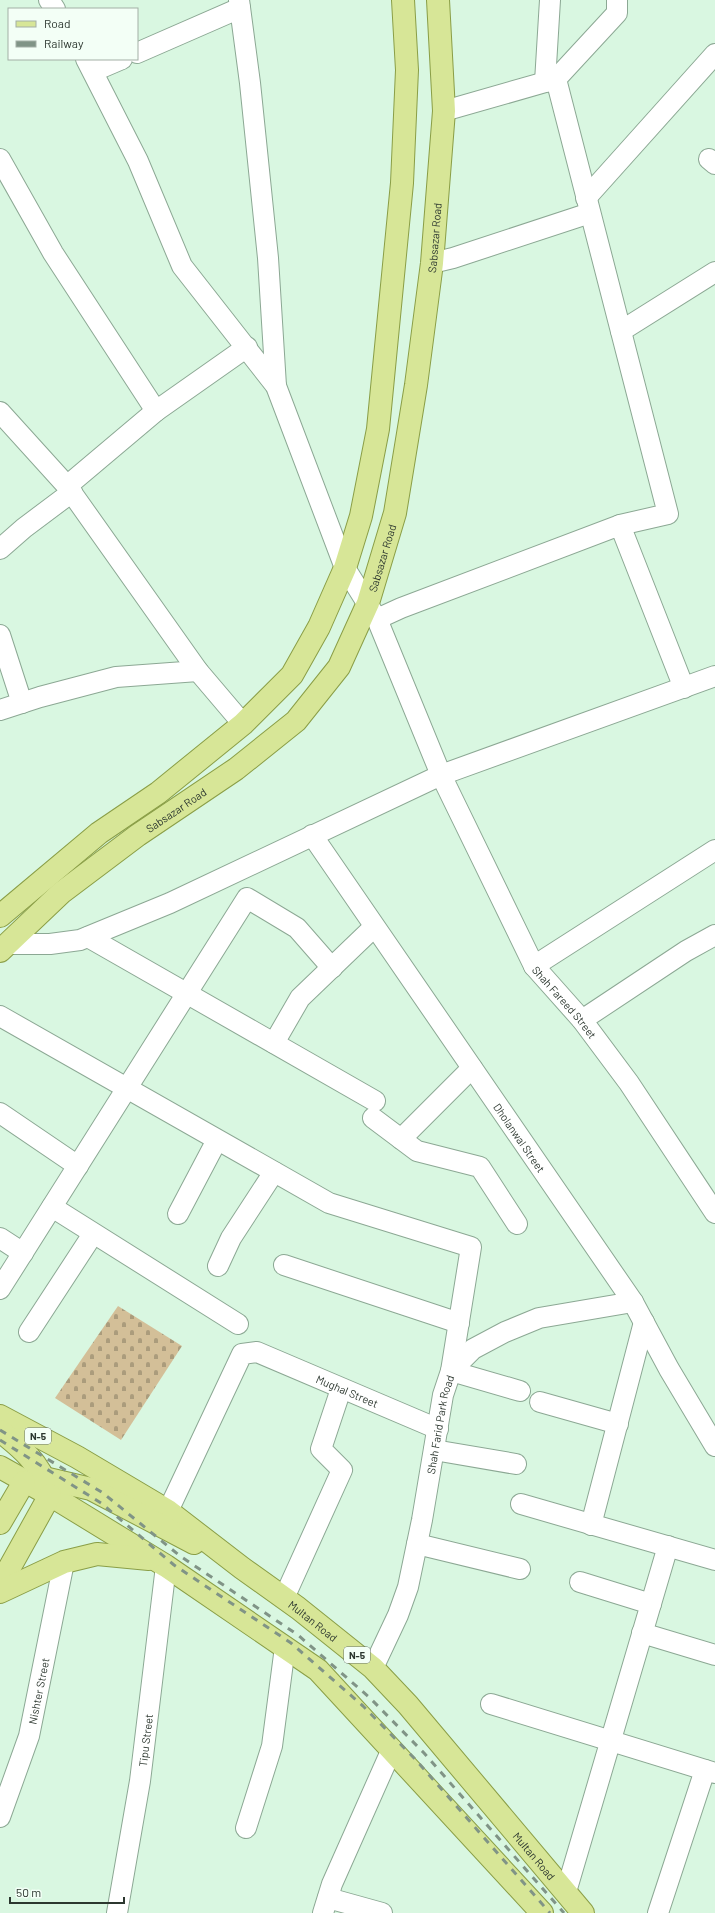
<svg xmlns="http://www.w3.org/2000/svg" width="715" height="1913" viewBox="0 0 715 1913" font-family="Barlow,sans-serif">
	<defs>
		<pattern id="cemetery-stones" width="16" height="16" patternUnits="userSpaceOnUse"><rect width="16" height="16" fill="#d3bf98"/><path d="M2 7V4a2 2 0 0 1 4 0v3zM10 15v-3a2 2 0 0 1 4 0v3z" fill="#ab9c7c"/></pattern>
	</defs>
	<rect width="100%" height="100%" fill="#d9f7e1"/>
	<!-- cemetery -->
	<polygon fill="url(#cemetery-stones)" points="118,1306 182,1346 121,1440 55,1398"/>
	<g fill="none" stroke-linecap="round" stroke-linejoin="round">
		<!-- minor casing -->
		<g stroke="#8ca894" stroke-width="22">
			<g id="minor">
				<polyline points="49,0 55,9"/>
				<polyline points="239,0 250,83 268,258 276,386"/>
				<polyline points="137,53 240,8"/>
				<path id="s1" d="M86,59L138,161L182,266L276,386L345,568L377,619L441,775L534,966L582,1020L629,1083L715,1213"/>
				<polyline points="94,71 122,59"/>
				<polyline points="556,79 668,514 620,525"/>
				<polyline points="545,82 550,0"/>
				<polyline points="444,111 556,79 617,13 617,0"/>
				<polyline points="0,159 53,253 156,411"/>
				<polyline points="709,159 715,164"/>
				<polyline points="586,198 715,54"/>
				<polyline points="432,263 453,258 590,213"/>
				<polyline points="621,331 715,272"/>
				<polyline points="0,412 67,486"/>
				<polyline points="0,549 24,528 72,492"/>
				<polyline points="377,619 401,608 620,525 684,688"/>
				<polyline points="0,635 22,703"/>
				<polyline points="0,710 40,697 116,677 198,671"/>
				<polyline points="243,724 198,671 67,486 156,411 247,347"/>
				<path id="s2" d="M312,835L633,1302L669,1369L715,1446"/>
				<polyline points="88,937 375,1101"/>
				<polyline points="8,944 50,944 80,940 170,903 441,775 715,676"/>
				<polyline points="534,966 715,850"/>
				<polyline points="0,1016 329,1203 471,1247 451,1371 520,1391"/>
				<polyline points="582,1020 686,951 715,935"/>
				<polyline points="274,1043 300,998 374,927"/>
				<polyline points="0,1113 78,1166"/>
				<polyline points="373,1118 417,1151 480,1167 517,1224"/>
				<polyline points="401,1139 472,1068"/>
				<polyline points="52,1207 238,1324"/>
				<polyline points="178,1214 217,1140"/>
				<polyline points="0,1238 23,1253"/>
				<polyline points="284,1265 459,1323"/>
				<polyline points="218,1266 231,1238 274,1172"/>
				<polyline points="0,1289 247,898 297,928 332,968"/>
				<polyline points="29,1332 93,1234"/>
				<polyline points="540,1402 618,1424"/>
				<polyline points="434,1450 516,1464"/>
				<polyline points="521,1504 715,1560"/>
				<path id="s3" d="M168,1511L242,1354L257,1352L438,1429"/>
				<polyline points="591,1525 644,1322"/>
				<polyline points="417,1544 520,1569"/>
				<polyline points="580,1582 651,1604"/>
				<polyline points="284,1598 342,1470 321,1449 341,1389"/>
				<polyline points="642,1633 715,1655"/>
				<path id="s4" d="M373,1668L398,1615L408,1587L422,1520L443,1395L451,1371L473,1349L505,1332L539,1318L633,1302"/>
				<polyline points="491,1704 715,1773"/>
				<path id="s5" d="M0,1817L29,1736L64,1562"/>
				<polyline points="246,1828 272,1746 285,1647"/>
				<polyline points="566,1892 668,1546"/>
				<polyline points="328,1898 382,1913"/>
				<path id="s6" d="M117,1913L140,1781L166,1566"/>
				<polyline points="323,1913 332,1884 392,1749"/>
				<polyline points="658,1913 705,1770"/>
			</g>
		</g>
		<!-- major casing -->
		<g stroke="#8a9e46" stroke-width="24">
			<g id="major">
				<polyline points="0,916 99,833 158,793 243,724 292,675 319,627 345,568 361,516 378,429 402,183 407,70 403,0"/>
				<path id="s7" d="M0,951L61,893L138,835L236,769L296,721L339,667L368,603L395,513L416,385L432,263L444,111L438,0"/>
				<path id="s8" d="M0,1416L77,1457L168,1511L242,1568L298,1608L373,1668L408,1705L583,1913"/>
				<path d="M0,1431C23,1449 38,1462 49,1490"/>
				<polyline points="0,1467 50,1495 166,1566 318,1670 542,1913"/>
				<polyline points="26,1482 44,1478 91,1489 194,1543"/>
				<polyline points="0,1523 24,1482"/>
				<polyline points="0,1585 50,1495"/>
				<polyline points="0,1592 64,1562 97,1554 149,1559"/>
			</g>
		</g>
		<!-- minor -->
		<use href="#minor" stroke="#fff" stroke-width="20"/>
		<!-- major -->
		<use href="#major" stroke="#d7e697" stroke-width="22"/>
		<!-- rail -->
		<g stroke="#809486" stroke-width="3" stroke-dasharray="7 7" stroke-linecap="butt">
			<polyline points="0,1430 103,1493 180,1556 298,1635 370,1698 424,1753 564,1913"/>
			<polyline points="0,1440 101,1503 174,1565 291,1643 363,1706 416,1760 550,1913"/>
		</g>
	</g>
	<g text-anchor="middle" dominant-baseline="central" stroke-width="3.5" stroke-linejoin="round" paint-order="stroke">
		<!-- shield labels -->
		<g fill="#f3fff6" stroke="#68736b" stroke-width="1">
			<rect x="25" y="1428" width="26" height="16" rx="3"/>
			<rect x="344" y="1647" width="26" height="16" rx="3"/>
		</g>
		<g font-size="10" font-weight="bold" fill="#2c372f">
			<text x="38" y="1436">N-5</text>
			<text x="357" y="1655">N-5</text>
		</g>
		<!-- street labels -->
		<g font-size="11" fill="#2c372f" stroke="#f3fff6">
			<text stroke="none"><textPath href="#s7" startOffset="887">Sabsazar Road</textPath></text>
			<text stroke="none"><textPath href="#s7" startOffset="562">Sabsazar Road</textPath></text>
			<text stroke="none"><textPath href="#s7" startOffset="226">Sabsazar Road</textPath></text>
			<text stroke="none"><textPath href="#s1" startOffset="1064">Shah Fareed Street</textPath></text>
			<text stroke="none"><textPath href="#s2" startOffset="367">Dholanwal Street</textPath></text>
			<text stroke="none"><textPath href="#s3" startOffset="287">Mughal Street</textPath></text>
			<text stroke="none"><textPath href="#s4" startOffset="254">Shah Farid Park Road</textPath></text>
			<text stroke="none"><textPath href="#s8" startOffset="375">Multan Road</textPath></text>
			<text stroke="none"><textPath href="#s5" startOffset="132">Nishter Street</textPath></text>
			<text stroke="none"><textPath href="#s6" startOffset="175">Tipu Street</textPath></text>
			<text stroke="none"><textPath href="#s8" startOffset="699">Multan Road</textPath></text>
		</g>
	</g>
	<!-- legend -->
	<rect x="8" y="8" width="130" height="52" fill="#f3fff6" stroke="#a3afa6"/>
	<rect x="16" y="21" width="20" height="6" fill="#d7e697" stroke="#a3afa6"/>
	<text x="44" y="28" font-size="12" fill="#2c372f">Road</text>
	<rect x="16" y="41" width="20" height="6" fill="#809486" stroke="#a3afa6"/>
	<text x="44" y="48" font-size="12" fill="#2c372f">Railway</text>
	<!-- scale -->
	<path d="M10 1897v6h114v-6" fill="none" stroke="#2c372f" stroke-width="2"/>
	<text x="16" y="1897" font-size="12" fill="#2c372f" stroke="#f3fff6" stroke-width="3" paint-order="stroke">50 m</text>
</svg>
